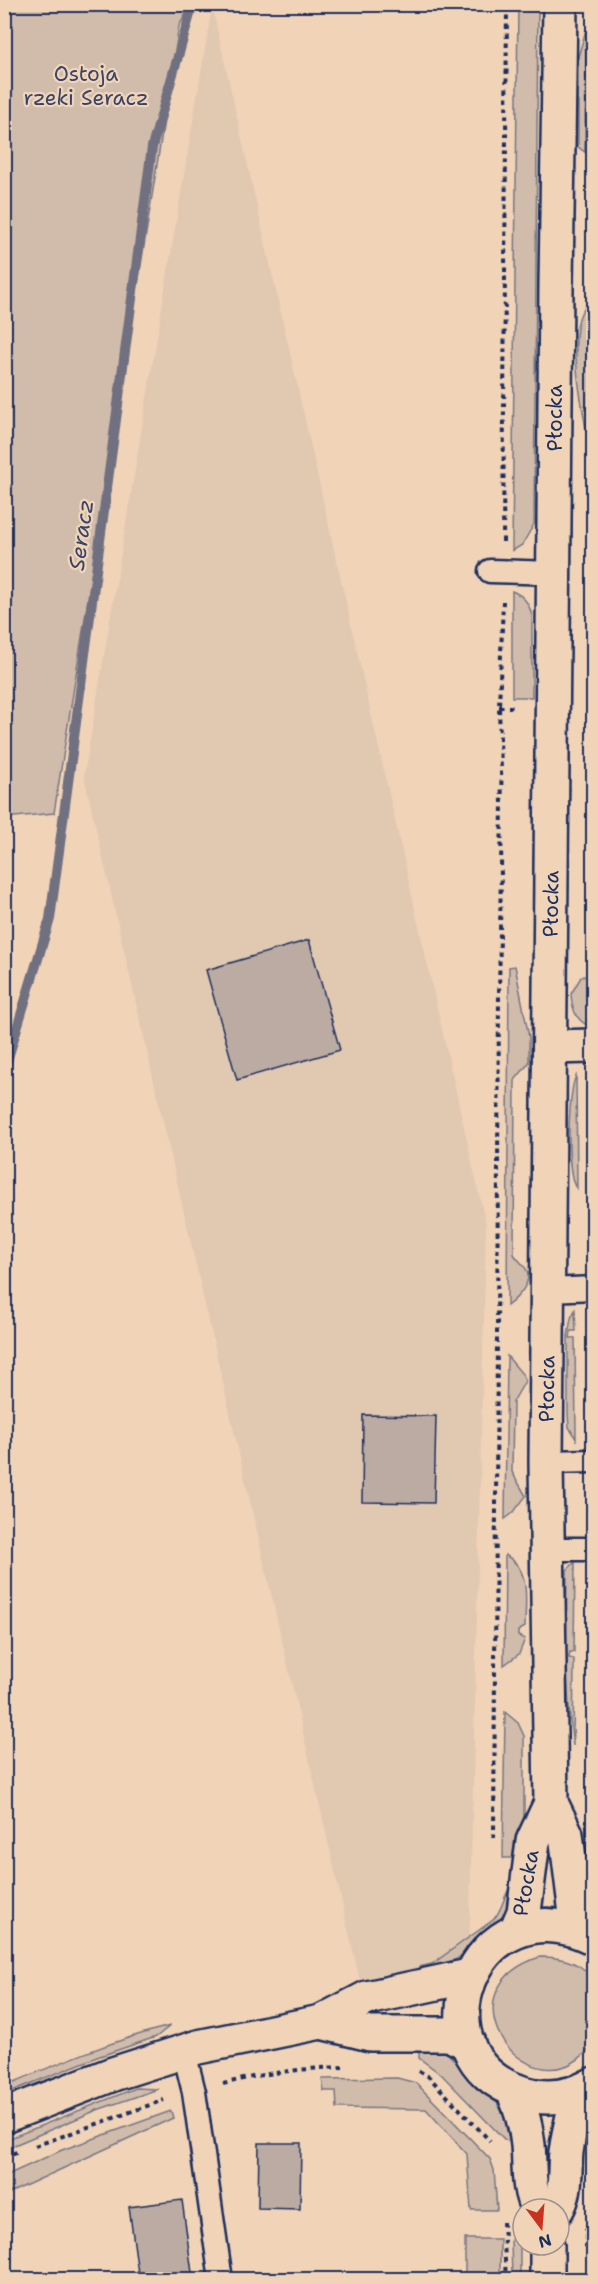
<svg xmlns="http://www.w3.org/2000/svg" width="598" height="2284" viewBox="0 0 598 2284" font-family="'Shantell Sans',sans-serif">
	<rect width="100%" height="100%" fill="#f1d4b8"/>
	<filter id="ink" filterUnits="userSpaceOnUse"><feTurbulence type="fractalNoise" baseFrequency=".0167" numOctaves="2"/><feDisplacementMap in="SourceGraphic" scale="12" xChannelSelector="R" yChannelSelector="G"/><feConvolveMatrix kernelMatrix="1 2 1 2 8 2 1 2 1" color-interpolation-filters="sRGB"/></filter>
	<g filter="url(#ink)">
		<!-- built -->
		<polygon fill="#e1c8b1" points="212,6 486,1225 469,1955 416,1974 361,1986 84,776"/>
		<!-- green -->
		<g fill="#d1bcab" stroke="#767684" stroke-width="1.5">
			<polygon points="4,5 188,5 187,12 179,26 54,813 5,818"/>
			<polygon points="538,5 534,524 522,545 512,551 518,5"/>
			<polygon points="586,30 585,152 578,147 578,57"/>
			<path d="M593,302L592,461C588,432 557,312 593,302Z"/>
			<path d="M512,591C524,596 529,603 532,616V697H512Z"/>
			<path d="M515,966L529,1037V1063L515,1080L514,1254C517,1259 523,1264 526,1269C534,1282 516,1299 507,1306L509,967Z"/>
			<path d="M593,974H594L593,1028C577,1022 572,1011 571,994L581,977Z"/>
			<path d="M576,1076L577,1189C565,1179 568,1090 576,1076Z"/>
			<polygon points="593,1109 594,1109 593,1198 588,1197 589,1111"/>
			<polygon points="575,1310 576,1331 571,1331 570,1338 575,1338 576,1439 569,1427 568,1414 568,1336 571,1318"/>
			<polygon points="507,1356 523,1375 525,1381 513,1402 512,1472 526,1496 513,1513 505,1519"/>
			<path d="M505,1555C532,1569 525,1601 525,1627L518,1631V1636L525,1639L519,1654L504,1665Z"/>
			<path d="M575,1562L574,1652H570L569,1658L574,1659L573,1746C565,1687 566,1628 567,1570Z"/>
			<polygon points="505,1712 518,1723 524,1736 524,1818 520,1858 503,1858"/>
			<path d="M512,1885L507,1911L495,1925L457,1959L415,1973L419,1967L432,1964L493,1920C503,1910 503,1895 512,1885Z"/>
			<path d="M540,1957C561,1957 582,1961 593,1980V2044C535,2122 433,1992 540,1957Z"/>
			<path d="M170,2026L156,2037L97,2057L5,2094V2086C59,2063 113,2040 170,2026Z"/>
			<polygon points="419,2045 447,2053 496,2101 508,2123 513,2142 505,2140 442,2075 419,2058"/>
			<polygon points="397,2078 416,2083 490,2159 494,2170 497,2210 471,2210 467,2154 426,2109 337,2108 336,2091 324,2091 322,2079"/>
			<polygon points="136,2088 158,2089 97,2110 5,2149 5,2140"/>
			<polygon points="593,2109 593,2134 582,2143 587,2119"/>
			<polygon points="171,2111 173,2118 5,2195 5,2176 62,2150"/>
			<rect x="465" y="2239" width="35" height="40"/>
			<polygon points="511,2240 514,2240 520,2245 520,2279 512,2279"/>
		</g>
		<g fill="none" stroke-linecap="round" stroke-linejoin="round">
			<!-- stream -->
			<polyline stroke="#707081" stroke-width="10" points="4,1071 50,919 152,147 193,4"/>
		</g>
		<!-- building -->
		<g fill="#bcaba2" stroke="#1b2f5e" stroke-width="1.5">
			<polygon points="309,940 340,1050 237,1080 206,970"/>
			<polygon points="363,1415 436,1416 434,1503 362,1502"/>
			<polygon points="259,2143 301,2143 300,2209 258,2208"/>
			<polygon points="182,2200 193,2280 139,2280 129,2207"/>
		</g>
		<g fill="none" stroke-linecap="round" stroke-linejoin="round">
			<!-- service casing -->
			<g stroke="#1b2f5e" stroke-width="27">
				<g id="service">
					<polyline points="490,571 553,573"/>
					<polyline points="549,1290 594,1288"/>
					<polyline points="546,1462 594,1461"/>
					<polyline points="546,1549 594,1549"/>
					<polyline points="184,2052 194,2092 221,2280"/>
				</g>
			</g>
			<!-- minor casing -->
			<g stroke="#1b2f5e" stroke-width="38">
				<polyline id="minor" points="550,1047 594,1046"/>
			</g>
			<!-- tertiary casing -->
			<g stroke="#1b2f5e" stroke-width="38">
				<g id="tertiary">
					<polyline points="551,1803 566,1834 578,1930"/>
					<polyline points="516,1931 524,1912 533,1841 551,1803 546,1462 556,285 560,4"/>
					<path d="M594,1938C472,1877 408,2059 523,2093C548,2101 571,2097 594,2084"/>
					<polyline points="321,2022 370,2034 449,2034 468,2043"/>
					<path d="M513,2090C521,2108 526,2125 528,2145C530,2167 527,2189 538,2209"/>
					<polyline points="4,2116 113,2074 198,2047 321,2022 367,1998 469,1976"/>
					<path d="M557,2209C567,2192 564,2172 566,2152C569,2131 573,2112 581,2091"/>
					<polyline points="547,2280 547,2245"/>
				</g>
			</g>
			<!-- path -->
			<g stroke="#1b2f5e" stroke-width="4" stroke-dasharray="4.5 4.5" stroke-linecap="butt">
				<polyline points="503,542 507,4"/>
				<polyline points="499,707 517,707"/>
				<polyline points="494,1838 499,997 502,803 499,707 503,601"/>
				<polyline points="419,2071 428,2076 490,2141"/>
				<path d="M223,2084C263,2073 304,2068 346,2067"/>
				<polyline points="35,2146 164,2100"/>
				<polyline points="4,2157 19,2151"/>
				<polyline points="503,2222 506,2280"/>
				<polyline points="586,2249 586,2229"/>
			</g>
			<!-- service -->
			<use href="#service" stroke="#f1d4b8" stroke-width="22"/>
			<!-- minor -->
			<use href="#minor" stroke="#f1d4b8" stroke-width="33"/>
			<!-- tertiary -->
			<use href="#tertiary" stroke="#f1d4b8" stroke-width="33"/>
		</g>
	</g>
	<g text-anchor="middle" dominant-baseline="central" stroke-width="4.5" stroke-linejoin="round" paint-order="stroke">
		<!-- park labels -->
		<g font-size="21" fill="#36446a" stroke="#f1d4b8">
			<text x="86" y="74">Ostoja<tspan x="86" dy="24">rzeki Seracz</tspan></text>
		</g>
		<!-- street labels -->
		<g font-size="21" fill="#1b2f5e" stroke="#f1d4b8">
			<text transform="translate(555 418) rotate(-90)">Płocka</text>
			<text transform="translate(551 904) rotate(-89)">Płocka</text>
			<text transform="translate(547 1389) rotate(-89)">Płocka</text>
			<text transform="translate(526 1883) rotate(-80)">Płocka</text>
		</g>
		<!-- water labels -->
		<g font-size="22" font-style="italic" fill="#37456a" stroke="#f1d4b8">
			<text transform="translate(81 535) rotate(-82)">Seracz</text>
		</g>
	</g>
	<!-- margin -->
	<rect width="598" height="2284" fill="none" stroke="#f1d4b8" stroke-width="24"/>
	<rect x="12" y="12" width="574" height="2260" fill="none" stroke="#1b2f5e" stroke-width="2" filter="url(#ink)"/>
	<!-- north arrow -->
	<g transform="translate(541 2227) rotate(164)"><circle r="28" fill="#f1d4b8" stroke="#9b9294" stroke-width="1.5"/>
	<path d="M0-4.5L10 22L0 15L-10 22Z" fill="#c8321e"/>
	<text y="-9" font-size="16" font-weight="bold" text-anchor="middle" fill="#1b2f5e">N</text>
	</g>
</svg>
